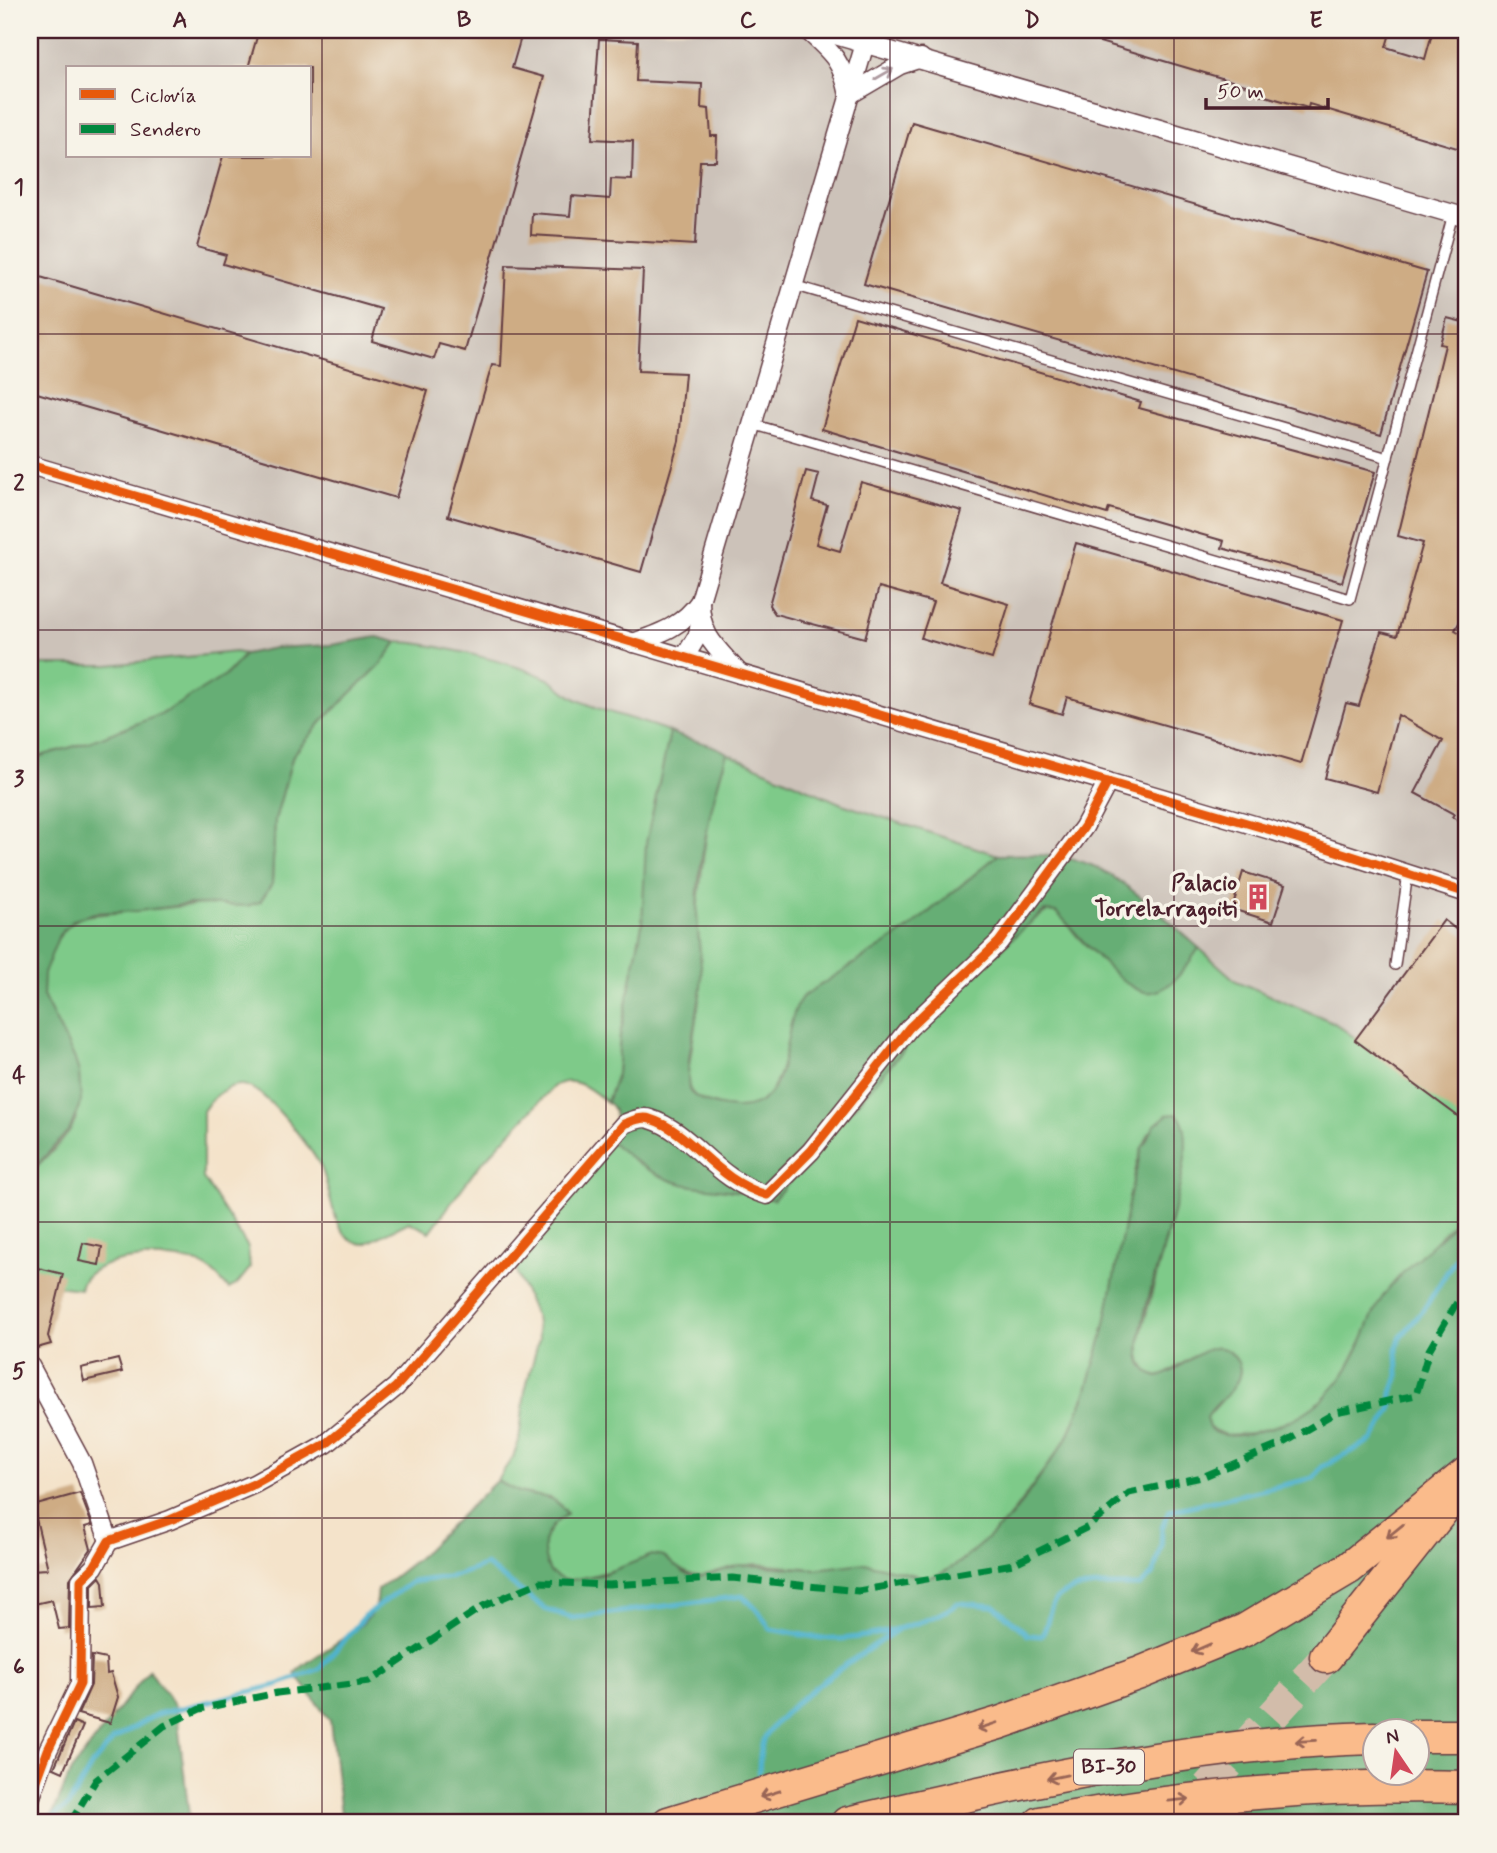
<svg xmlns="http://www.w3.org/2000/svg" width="1497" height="1853" viewBox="0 0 1497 1853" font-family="Mynerve,sans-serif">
	<rect width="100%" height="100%" fill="#f7f3e8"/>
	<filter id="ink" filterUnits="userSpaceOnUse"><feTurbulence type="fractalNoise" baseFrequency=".0143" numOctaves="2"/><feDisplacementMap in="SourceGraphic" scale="14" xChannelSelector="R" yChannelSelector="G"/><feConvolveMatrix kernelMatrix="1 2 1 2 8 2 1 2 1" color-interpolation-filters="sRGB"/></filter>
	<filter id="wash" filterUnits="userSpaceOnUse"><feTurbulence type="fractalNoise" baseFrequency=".00686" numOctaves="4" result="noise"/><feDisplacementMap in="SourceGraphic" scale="28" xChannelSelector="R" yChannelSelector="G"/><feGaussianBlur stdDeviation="1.57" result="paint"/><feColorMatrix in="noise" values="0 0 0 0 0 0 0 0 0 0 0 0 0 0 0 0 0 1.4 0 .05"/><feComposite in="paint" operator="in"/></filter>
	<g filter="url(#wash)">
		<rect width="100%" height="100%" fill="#f4e3ca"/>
		<!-- industrial -->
		<path fill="#ccc2b9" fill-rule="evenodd" d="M30,30H1467V1107L1369,1048L1333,1022L1236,981L1151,907L1092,866L1057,858L998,855L899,824L842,804L703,742L683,738L648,723L620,717L573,697L547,679L515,667L408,642L365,638L332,645L274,648L245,654L218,653L109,665H30ZM68,68H310V156H68Z"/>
		<!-- green -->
		<g fill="#7eca89" stroke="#64745a" stroke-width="2">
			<path d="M397,642C430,642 518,664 548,679C558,684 565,693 574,698C605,714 639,719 670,732L660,782L642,925L620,1036L617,1074L607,1102C591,1090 575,1074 554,1086L477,1168L430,1232L409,1222L365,1244C330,1243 332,1187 320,1165C309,1146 264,1086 242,1085C226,1084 211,1099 203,1111V1178L248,1247L250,1268L238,1283L229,1289C220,1279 212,1269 200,1264C173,1253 85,1254 80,1289L30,1283V1173C46,1156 71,1138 77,1114C90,1066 58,1040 44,998C35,970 58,927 83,916L205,904L272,884L275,820L293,755L324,719L380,665Z"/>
			<path d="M235,652L245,654L238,664C180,716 104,739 30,759V665H109Z"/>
			<path d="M727,753L842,804L998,855L907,930L802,997C778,1041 793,1129 713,1104C699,1100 689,1095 687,1080L701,985L697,913L704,851L711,807Z"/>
			<path d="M1049,910C1061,912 1068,925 1076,935C1088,948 1102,960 1116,972C1157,1010 1172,986 1199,948L1236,981L1333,1022L1369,1048L1467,1107V1193L1463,1197L1466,1210L1386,1293L1345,1375L1318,1405L1292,1421L1251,1433L1225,1435L1209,1428L1206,1418L1231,1390L1240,1372L1236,1359L1194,1356L1161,1377C1139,1376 1138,1352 1141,1334L1173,1213L1185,1145L1167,1115L1148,1135L1137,1163L1103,1334L1086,1393L1068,1437L1001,1529L948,1571L928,1578L756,1564C716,1567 705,1591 670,1562L621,1568L572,1581L555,1578C534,1555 542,1530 567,1514C555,1493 543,1499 523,1493C514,1491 505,1485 497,1480L513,1457L519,1441L525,1391L539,1339L536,1318L517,1274L516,1258L608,1139L640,1165L672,1181L694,1186L750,1191L787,1173L965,983L1029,923Z"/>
		</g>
		<!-- forest -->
		<g fill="#66ae75" stroke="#586650" stroke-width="2" fill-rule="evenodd">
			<polygon points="377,637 397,642 380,665 324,719 293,755 275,820 272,884 260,902 247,906 190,904 139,911 94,913 74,920 59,935 44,974 43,996 74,1057 79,1072 81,1101 70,1129 30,1173 30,759 86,743 162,714 226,675 245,654 274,648 332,645"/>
			<path d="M670,732C689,742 709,741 727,753C711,804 698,858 697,912C697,937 703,962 701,987C699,1012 681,1074 691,1093C704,1104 720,1107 736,1108C795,1109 778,1030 802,997L907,930L998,855C1028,854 1062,854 1091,865C1124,878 1172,924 1199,948C1188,964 1174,988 1153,992C1125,998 1076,930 1056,912L1044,911L1010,940L920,1031L773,1200C746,1190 721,1190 693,1186C659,1181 633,1161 608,1139C613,1126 621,1112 607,1102L617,1074L620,1036L642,925L646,843Z"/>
			<path d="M1176,1114C1214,1140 1130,1314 1140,1358C1142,1368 1149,1374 1157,1377C1179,1375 1214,1327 1235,1358C1240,1364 1241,1372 1238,1379C1232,1395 1214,1403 1206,1418L1209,1428C1221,1439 1240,1436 1255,1432C1308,1420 1339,1393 1361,1343C1368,1327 1374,1309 1384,1295C1405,1266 1436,1243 1460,1218L1466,1210L1463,1197L1467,1193V1823H342L330,1721L295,1673C317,1649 384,1626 377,1590L418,1558L497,1480C505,1485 514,1491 523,1493C544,1499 554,1493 567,1514C543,1529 538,1546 550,1572L565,1581L604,1574L652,1555L664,1557L684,1573L696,1578L739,1565L815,1569L865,1563L928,1578L938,1575L962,1561L1012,1516L1068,1437L1086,1393L1103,1334L1130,1194L1142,1148L1155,1125L1167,1115ZM1374,1730H1416V1772H1374Z"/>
			<polygon points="149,1670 174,1705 177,1714 190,1823 49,1823 71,1771"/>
		</g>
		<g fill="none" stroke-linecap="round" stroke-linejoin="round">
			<!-- stream -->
			<g stroke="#50b2ce" stroke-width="5">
				<path d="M759,1772C760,1758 759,1743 769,1731C800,1692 856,1658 897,1630"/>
				<path d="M44,1823L68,1806L92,1765L113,1740L157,1714L277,1685L319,1669L366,1615L411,1582L455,1576L486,1565L545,1609L573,1618L743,1596L760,1613L770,1629C792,1632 818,1640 840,1639C872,1637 933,1623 958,1603L995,1606L1028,1635L1041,1636C1050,1626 1046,1612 1055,1601C1070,1581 1118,1587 1140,1586L1153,1574L1161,1547L1162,1528L1169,1511L1314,1478L1322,1467L1372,1440L1391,1410L1392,1393L1398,1376L1397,1348L1400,1338L1424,1309L1467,1240"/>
			</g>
		</g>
		<g id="blocks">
			<!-- building -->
			<g fill="#ceac84">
				<polygon points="259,30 496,30 521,37 512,68 544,77 465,351 439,344 434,359 372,341 381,309 223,264 226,255 197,247 223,156 310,156 310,68 248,68"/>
				<polygon points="1069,30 1391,30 1386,47 1425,59 1433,30 1467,30 1467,151 1309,104 1308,108 1251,92 1252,87 1069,33"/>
				<polygon points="599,39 638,41 636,81 702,84 701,108 709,109 711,136 717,136 716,161 700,161 695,245 531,235 532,213 570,216 572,196 610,199 611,179 632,180 633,141 592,139"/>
				<polygon points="912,122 1427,272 1381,434 864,284"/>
				<polygon points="506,265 643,270 638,371 685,373 679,441 641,572 448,516 492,365 501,366"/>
				<polygon points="30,274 428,391 396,498 30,391"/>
				<polygon points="855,317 1141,402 1139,408 1375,472 1342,582 1222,548 1224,541 1109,508 1107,514 822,429"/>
				<polygon points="1447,318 1467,323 1467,609 1455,630 1467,637 1467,826 1452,817 1454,814 1415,793 1443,741 1398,715 1377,792 1325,778 1346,703 1359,706 1381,632 1397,636 1423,543 1398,536 1445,345 1440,344"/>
				<polygon points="806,471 819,474 812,501 827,505 816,544 840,551 861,482 962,511 940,583 1009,604 992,659 921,638 933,602 879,587 865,638 775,614 769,605"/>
				<polygon points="1076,543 1343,620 1301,764 1067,697 1062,714 1029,704"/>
				<polygon points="1243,872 1285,885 1273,922 1232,909"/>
				<polygon points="1444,920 1467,938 1467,1123 1355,1040"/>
				<polygon points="83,1243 102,1247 99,1265 79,1261"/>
				<polygon points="30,1266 63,1274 48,1336 51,1344 30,1350"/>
				<polygon points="118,1359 122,1372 84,1381 81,1368"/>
				<polygon points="80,1493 92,1525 85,1527 91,1549 70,1579 69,1628 59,1629 52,1600 30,1605 30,1570 48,1569 33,1506"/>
				<polygon points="100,1577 103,1582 105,1607 92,1608 92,1585"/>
				<polygon points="92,1656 106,1659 107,1674 111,1673 118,1697 110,1723 78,1714 91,1685"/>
				<polygon points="74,1722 83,1726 63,1772 54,1768"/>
			</g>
		</g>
	</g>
	<g filter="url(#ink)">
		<use href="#blocks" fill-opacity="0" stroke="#643c43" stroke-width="2"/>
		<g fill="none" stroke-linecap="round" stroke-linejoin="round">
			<!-- highway-tunnel -->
			<polyline stroke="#d2bcaa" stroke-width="32" stroke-dasharray="32 16" stroke-linecap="butt" points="1175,1823 1326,1657"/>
			<!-- lane casing -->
			<g stroke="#643c43" stroke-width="12">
				<g id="lane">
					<polyline points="793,285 1388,458"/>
					<polyline points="752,424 1350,599 1453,214"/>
					<polyline points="1395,965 1408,873"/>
				</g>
			</g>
			<!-- street casing -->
			<g stroke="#643c43" stroke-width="21">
				<g id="street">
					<path d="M807,30C832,53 842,60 849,95L900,65L921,58"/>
					<polyline points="818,30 1467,218"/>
					<polyline points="30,465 1274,831 1467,893"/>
					<path d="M633,643C661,633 683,626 700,601"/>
					<polyline points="684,658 698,635 700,621"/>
					<path d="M740,674C717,648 700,637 700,601L869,30"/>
					<polyline points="30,1366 82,1463 109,1541"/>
					<path d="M30,1799L48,1750L80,1684L81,1580L94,1567L109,1541L170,1520L254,1484L326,1444L396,1387L624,1124C632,1121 642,1116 650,1119C693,1132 714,1180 767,1195L811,1151L909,1028L999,942L1084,827L1108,782"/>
				</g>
			</g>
			<!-- highway casing -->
			<g stroke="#643c43" stroke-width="35">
				<g id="highway">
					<polyline points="1326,1657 1445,1507"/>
					<polyline points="1416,1736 1467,1736"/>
					<polyline points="668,1823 999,1723 1140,1673 1245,1630 1349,1568 1467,1473"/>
					<path d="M847,1823C1020,1783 1195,1742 1374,1738"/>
					<path d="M1040,1823C1181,1796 1323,1783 1467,1787"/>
				</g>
			</g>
			<!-- lane -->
			<use href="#lane" stroke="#fff" stroke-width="9"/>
			<!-- street -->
			<use href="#street" stroke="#fff" stroke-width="18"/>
			<!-- highway -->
			<use href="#highway" stroke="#fabb8b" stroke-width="32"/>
			<!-- quiet -->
			<polyline stroke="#00873e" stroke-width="7" stroke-dasharray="14 7" stroke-linecap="butt" points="70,1823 96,1780 164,1726 200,1709 277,1693 369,1682 483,1606 540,1582 609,1585 732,1578 858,1591 1013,1564 1088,1527 1129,1493 1202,1477 1284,1443 1336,1412 1416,1395 1429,1350 1467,1285"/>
			<!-- cycleway casing -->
			<g stroke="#f7f3e8" stroke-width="13">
				<g id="cycleway">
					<polyline points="30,465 1274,831 1467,893"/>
					<path d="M30,1799L48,1750L80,1684L81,1580L94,1567L109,1541L170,1520L254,1484L326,1444L396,1387L624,1124C632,1121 642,1116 650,1119C693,1132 714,1180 767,1195L811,1151L909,1028L999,942L1084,827L1108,782"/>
				</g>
			</g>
			<!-- cycleway -->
			<use href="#cycleway" stroke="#e8590c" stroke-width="9"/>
		</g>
		<!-- one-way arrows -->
		<defs><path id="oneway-shaft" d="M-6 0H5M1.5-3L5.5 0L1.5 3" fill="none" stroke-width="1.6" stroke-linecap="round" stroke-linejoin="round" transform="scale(1.75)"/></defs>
		<use stroke="#ae9aa0" href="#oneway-shaft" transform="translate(884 74) rotate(-30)"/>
		<g stroke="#996556">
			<use href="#oneway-shaft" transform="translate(1395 1531) rotate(141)"/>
			<use href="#oneway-shaft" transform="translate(1201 1648) rotate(157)"/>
			<use href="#oneway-shaft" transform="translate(987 1726) rotate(162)"/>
			<use href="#oneway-shaft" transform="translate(1306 1741) rotate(177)"/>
			<use href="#oneway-shaft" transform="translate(1057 1777) rotate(168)"/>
			<use href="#oneway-shaft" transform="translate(770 1794) rotate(163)"/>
			<use href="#oneway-shaft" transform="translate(1179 1800) rotate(-6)"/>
		</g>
	</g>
	<!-- grid -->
	<path fill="none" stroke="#4a1f2b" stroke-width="2" stroke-opacity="0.55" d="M322,30V1823M606,30V1823M890,30V1823M1174,30V1823M30,334H1467M30,630H1467M30,926H1467M30,1222H1467M30,1518H1467"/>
	<!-- icons -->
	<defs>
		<g id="building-bare" transform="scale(2.1)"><path d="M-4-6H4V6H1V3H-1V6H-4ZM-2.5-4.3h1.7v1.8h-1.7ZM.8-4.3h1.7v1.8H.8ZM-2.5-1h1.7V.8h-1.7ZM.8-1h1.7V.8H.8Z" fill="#d1495b" stroke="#f7f3e8" stroke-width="2.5" paint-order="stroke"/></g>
	</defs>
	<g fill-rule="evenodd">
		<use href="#building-bare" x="1258" y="897"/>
	</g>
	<g text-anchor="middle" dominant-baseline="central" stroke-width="7" stroke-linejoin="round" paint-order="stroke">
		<!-- shield labels -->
		<rect fill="#f7f3e8" stroke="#7e5f64" stroke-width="2" x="1074" y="1749.5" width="70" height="35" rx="5"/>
		<g font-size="21" font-weight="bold" fill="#4a1f2b">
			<text x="1109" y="1767">BI-30</text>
		</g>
		<!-- poi labels -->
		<g font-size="23" font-weight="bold" fill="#4a1f2b" stroke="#f7f3e8" text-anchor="end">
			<text x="1237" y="884">Palacio<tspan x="1237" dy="26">Torrelarragoiti</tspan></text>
		</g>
	</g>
	<!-- margin -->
	<rect width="1497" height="1853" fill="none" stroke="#f7f3e8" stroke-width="77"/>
	<!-- legend -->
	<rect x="66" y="66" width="245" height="91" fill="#f7f3e8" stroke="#b29e9c" stroke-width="2"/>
	<rect x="80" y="89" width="35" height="10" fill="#e8590c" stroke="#b29e9c" stroke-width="2"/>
	<text x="130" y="102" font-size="21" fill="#4a1f2b">Ciclovía</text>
	<rect x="80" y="124" width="35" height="10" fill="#00873e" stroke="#b29e9c" stroke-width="2"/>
	<text x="130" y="136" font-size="21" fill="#4a1f2b">Sendero</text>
	<!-- north arrow -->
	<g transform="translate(1396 1752) rotate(347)"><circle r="33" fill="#f7f3e8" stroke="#b29e9c" stroke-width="2"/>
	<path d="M0-5L12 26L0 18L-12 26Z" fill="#d1495b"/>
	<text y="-10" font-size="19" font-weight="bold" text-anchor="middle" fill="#4a1f2b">N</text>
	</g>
	<!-- scale -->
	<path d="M1206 98v10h122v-10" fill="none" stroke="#4a1f2b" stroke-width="3.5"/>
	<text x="1217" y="98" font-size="21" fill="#4a1f2b" stroke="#f7f3e8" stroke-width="5" paint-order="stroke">50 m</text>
	<rect x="38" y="38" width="1420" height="1776" fill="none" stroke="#4a1f2b" stroke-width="2.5"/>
	<g font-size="23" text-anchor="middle" font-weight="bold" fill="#4a1f2b">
		<text x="180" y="27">A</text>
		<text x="464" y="27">B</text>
		<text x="748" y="27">C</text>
		<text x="1032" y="27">D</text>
		<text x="1316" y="27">E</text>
		<text x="19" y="194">1</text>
		<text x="19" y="490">2</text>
		<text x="19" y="786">3</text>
		<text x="19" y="1082">4</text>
		<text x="19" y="1378">5</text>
		<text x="19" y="1674">6</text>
	</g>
</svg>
